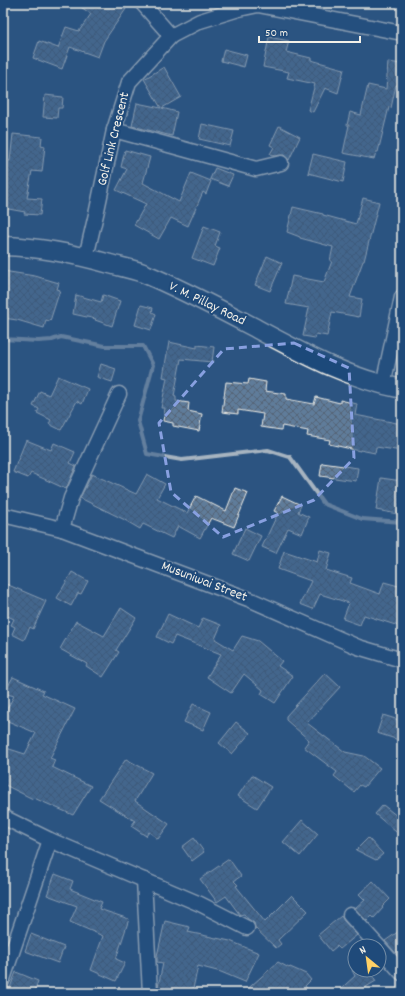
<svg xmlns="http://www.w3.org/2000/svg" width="405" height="996" viewBox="0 0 405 996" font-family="Dekko,sans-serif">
	<defs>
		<pattern id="building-cross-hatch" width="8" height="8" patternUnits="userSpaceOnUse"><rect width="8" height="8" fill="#5e7b9a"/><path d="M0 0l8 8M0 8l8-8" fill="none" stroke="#556474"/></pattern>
	</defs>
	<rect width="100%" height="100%" fill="#2c5481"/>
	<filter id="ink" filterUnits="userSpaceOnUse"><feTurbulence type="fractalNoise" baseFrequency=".025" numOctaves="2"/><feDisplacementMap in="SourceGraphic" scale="8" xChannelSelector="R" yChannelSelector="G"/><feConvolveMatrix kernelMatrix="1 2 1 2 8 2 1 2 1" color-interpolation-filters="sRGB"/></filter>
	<g filter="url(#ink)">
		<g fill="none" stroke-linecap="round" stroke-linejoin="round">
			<!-- stream -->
			<polyline stroke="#a7b4c0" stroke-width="4" points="3,339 38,341 52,340 61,337 105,346 143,346 153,365 138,421 147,454 182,460 268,450 290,457 324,504 362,519 402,522"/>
		</g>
		<!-- building -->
		<g fill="url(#building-cross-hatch)" stroke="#f4f1e8">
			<polygon points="75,3 116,3 126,9 104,41 98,57 70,47 62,69 33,58 39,41 58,48 66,27 79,31 91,14"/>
			<polygon points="269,37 289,41 286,52 311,58 311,60 344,69 338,93 325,88 313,112 308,110 315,84 287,78 289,72 263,67"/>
			<polygon points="224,49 247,55 244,67 221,61"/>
			<polygon points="388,62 402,64 402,86 396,85 391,108 389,107 378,152 376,152 374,159 343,153 349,125 347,125 350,112 361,115 368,85 386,89"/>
			<polygon points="164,67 181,97 162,108 177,112 172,136 132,126 137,103 161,108 144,79"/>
			<polygon points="45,95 63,97 62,108 58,108 57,118 43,117"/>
			<polygon points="202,124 234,131 230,146 199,139"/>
			<polygon points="279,126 300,137 289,160 284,155 274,156 270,154 274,147 270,145"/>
			<polygon points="13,134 42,137 41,145 45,146 42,172 32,171 27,198 42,199 40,215 24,214 25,212 3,208 8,185 4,184 5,181 3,180 3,160 10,161"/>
			<polygon points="125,150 150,157 143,183 179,202 191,173 211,181 206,194 203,192 188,226 171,218 159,239 134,225 146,204 116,190 127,169 121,167"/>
			<polygon points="313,154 347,162 343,182 308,173"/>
			<polygon points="215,168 233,175 228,186 210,179"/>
			<polygon points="363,198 379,202 364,261 363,261 350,297 362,299 359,317 332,312 327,336 316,334 315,338 303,336 309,308 286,304 292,276 324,282 332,261 330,261 333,247 300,238 300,237 287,232 293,207 323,214 323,215 356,224"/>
			<polygon points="204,226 220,232 215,246 220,248 213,266 192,258"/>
			<polygon points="267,256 282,263 270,291 255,285"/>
			<polygon points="3,271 35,276 59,283 57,289 60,290 50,321 46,320 44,328 17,320 3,318"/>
			<polygon points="76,295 101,302 103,295 120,301 112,326 95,320 96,319 73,314"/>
			<polygon points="141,305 153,308 152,312 156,314 151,330 135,325"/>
			<polygon points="169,342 197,348 197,345 214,347 212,362 181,359 174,396 176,397 176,401 189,403 188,411 202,414 199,431 173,426 173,423 163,421 165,408 161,408 167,378 163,377"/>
			<polygon points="101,364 116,369 112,382 97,377"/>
			<polygon points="58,376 88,389 82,404 77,401 61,430 49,424 51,420 37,413 39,409 33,406 40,391 49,395"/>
			<polygon points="249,379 266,382 265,391 286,394 286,399 314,404 316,397 340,403 340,400 357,404 355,415 402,424 402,451 376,447 375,453 360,450 360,451 329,444 330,440 307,436 308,431 282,426 281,430 261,427 263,414 238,410 238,414 222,412 226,382 248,384"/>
			<polygon points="26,440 51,450 54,443 75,452 70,463 76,466 66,489 31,473 28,478 13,472"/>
			<polygon points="322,463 358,468 356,481 320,476"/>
			<polygon points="92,474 136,494 147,474 165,484 157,498 187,513 196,496 226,511 235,488 248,493 234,527 211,518 200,538 178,526 172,538 143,524 140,529 123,519 80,498"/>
			<polygon points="381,478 402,481 402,493 398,514 376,510"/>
			<polygon points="282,496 301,505 298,512 309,517 302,534 288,528 276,553 262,547 278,513 274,511"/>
			<polygon points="245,528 261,536 249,561 233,554"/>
			<polygon points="320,550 331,553 326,570 352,578 350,583 380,594 384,582 402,587 402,627 364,615 360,625 343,619 349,603 320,594 313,609 300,604 311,581 278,569 284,551 317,562"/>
			<polygon points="72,572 88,581 81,594 78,593 71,606 57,598"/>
			<polygon points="6,584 46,601 33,629 30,627 24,640 12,634 15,627 11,625 14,619 3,614 3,591"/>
			<polygon points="121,608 136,618 116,650 119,652 103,677 86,666 87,664 60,649 76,621 104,636"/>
			<polygon points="168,614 198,628 203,618 221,625 215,639 233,650 242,636 258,641 282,661 278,666 293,676 275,703 261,694 263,690 244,674 231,693 207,677 221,654 175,636 171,644 157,637"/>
			<polygon points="325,673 340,687 307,723 345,752 364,756 380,768 364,787 360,785 354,792 334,776 337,772 304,747 309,740 286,720 286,716"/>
			<polygon points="13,677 44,691 42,694 75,709 50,758 55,760 52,767 91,786 73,815 34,798 33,799 3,784 3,747 25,754 36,733 3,719 3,716 14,696 4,693"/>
			<polygon points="193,704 211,712 203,730 184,722"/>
			<polygon points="383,715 402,721 402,741 377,733"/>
			<polygon points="236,722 250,733 232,754 219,743"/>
			<polygon points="126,759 152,773 135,801 169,824 158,839 149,832 146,836 131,826 135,821 99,799"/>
			<polygon points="252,775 271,787 257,808 238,796"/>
			<polygon points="383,805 402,820 402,837 375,814"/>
			<polygon points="302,820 318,834 300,856 283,842"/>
			<polygon points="194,838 204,852 192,861 182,847"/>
			<polygon points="368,838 383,854 376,860 356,850"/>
			<polygon points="229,859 241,876 234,881 238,885 236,886 265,922 292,895 308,911 278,940 281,944 276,948 255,928 254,923 248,919 244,914 240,915 226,896 217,902 200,879"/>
			<polygon points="55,874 73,881 70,889 102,902 99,909 129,919 116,959 125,963 116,981 91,970 103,936 70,922 77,906 47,895"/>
			<polygon points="373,881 390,899 382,907 383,908 374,918 372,916 367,921 355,909 365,900 359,894"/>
			<polygon points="341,916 344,921 357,935 340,949 337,946 331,951 318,935"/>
			<polygon points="165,921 190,927 188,932 230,941 259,953 245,982 221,972 198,966 192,993 158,993 158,987 163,963 157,962 157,956"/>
			<polygon points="402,929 402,960 385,941"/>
			<polygon points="31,934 64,947 58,963 25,951"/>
			<polygon points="278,962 289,968 290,967 306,974 311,980 305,986 311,993 243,993"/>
			<polygon points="352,970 369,970 376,981 356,993 336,993 355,976"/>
			<polygon points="16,972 38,981 34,993 8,993"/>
		</g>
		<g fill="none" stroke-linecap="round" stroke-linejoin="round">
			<!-- minor casing -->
			<g stroke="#f4f1e8" stroke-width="17">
				<g id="minor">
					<polyline points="142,3 171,36"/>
					<polyline points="114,130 256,169 281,163"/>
					<polyline points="86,257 97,210 114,130 129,82 171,36 200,21 239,9 258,5 402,33"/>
					<polyline points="383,385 402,297"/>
					<polyline points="3,515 62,529 251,600 358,647 402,660"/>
					<polyline points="62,529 71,498 119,394"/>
					<polyline points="3,817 50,840 200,904 247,928"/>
					<polyline points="144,880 150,993"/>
					<polyline points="350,915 378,946"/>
					<polyline points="379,947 402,973"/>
					<polyline points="3,979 50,840"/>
				</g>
			</g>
			<!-- major casing -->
			<g stroke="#f4f1e8" stroke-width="21">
				<path id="major" d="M3,246C40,247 75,254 110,264C121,267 132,269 143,273C182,289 219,309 257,329C306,355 347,378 402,389"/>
			</g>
			<!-- minor -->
			<use href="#minor" stroke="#1f4a7a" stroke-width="14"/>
			<!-- major -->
			<use href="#major" stroke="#1f4a7a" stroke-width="18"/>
		</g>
	</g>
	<!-- marked area -->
	<path d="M0 0H405V996H0ZM294,343L349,368L354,458L314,500L223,537L171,492L159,423L224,349Z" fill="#2c5481" fill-opacity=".55" fill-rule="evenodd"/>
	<path fill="none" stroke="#88a0e0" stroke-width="3" stroke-dasharray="8 5" stroke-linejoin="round" d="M294,343L349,368L354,458L314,500L223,537L171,492L159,423L224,349Z"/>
	<g text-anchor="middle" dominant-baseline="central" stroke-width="4" stroke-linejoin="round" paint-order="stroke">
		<!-- street labels -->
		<g font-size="14" fill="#f4f1e8" stroke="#1f4a7a">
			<text transform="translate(114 139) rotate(-76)">Golf Link Crescent</text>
			<text transform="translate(207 304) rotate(26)">V. M. Pillay Road</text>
			<text transform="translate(204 582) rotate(21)">Musuniwai Street</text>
		</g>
	</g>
	<!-- margin -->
	<rect width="405" height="996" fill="none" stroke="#1f4a7a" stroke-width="16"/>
	<rect x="8" y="8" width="389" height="980" fill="none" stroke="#f4f1e8" stroke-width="1.5" filter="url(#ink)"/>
	<!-- north arrow -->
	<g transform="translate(367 958) rotate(331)"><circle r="19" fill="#1f4a7a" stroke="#748da6"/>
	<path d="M0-3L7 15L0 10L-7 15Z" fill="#ffd166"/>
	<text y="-6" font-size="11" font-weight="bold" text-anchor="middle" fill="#f4f1e8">N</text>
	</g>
	<!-- scale -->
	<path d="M259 36v6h101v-6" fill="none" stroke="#f4f1e8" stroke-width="2"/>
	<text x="265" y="36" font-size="12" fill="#f4f1e8" stroke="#1f4a7a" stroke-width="3" paint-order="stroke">50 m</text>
</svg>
